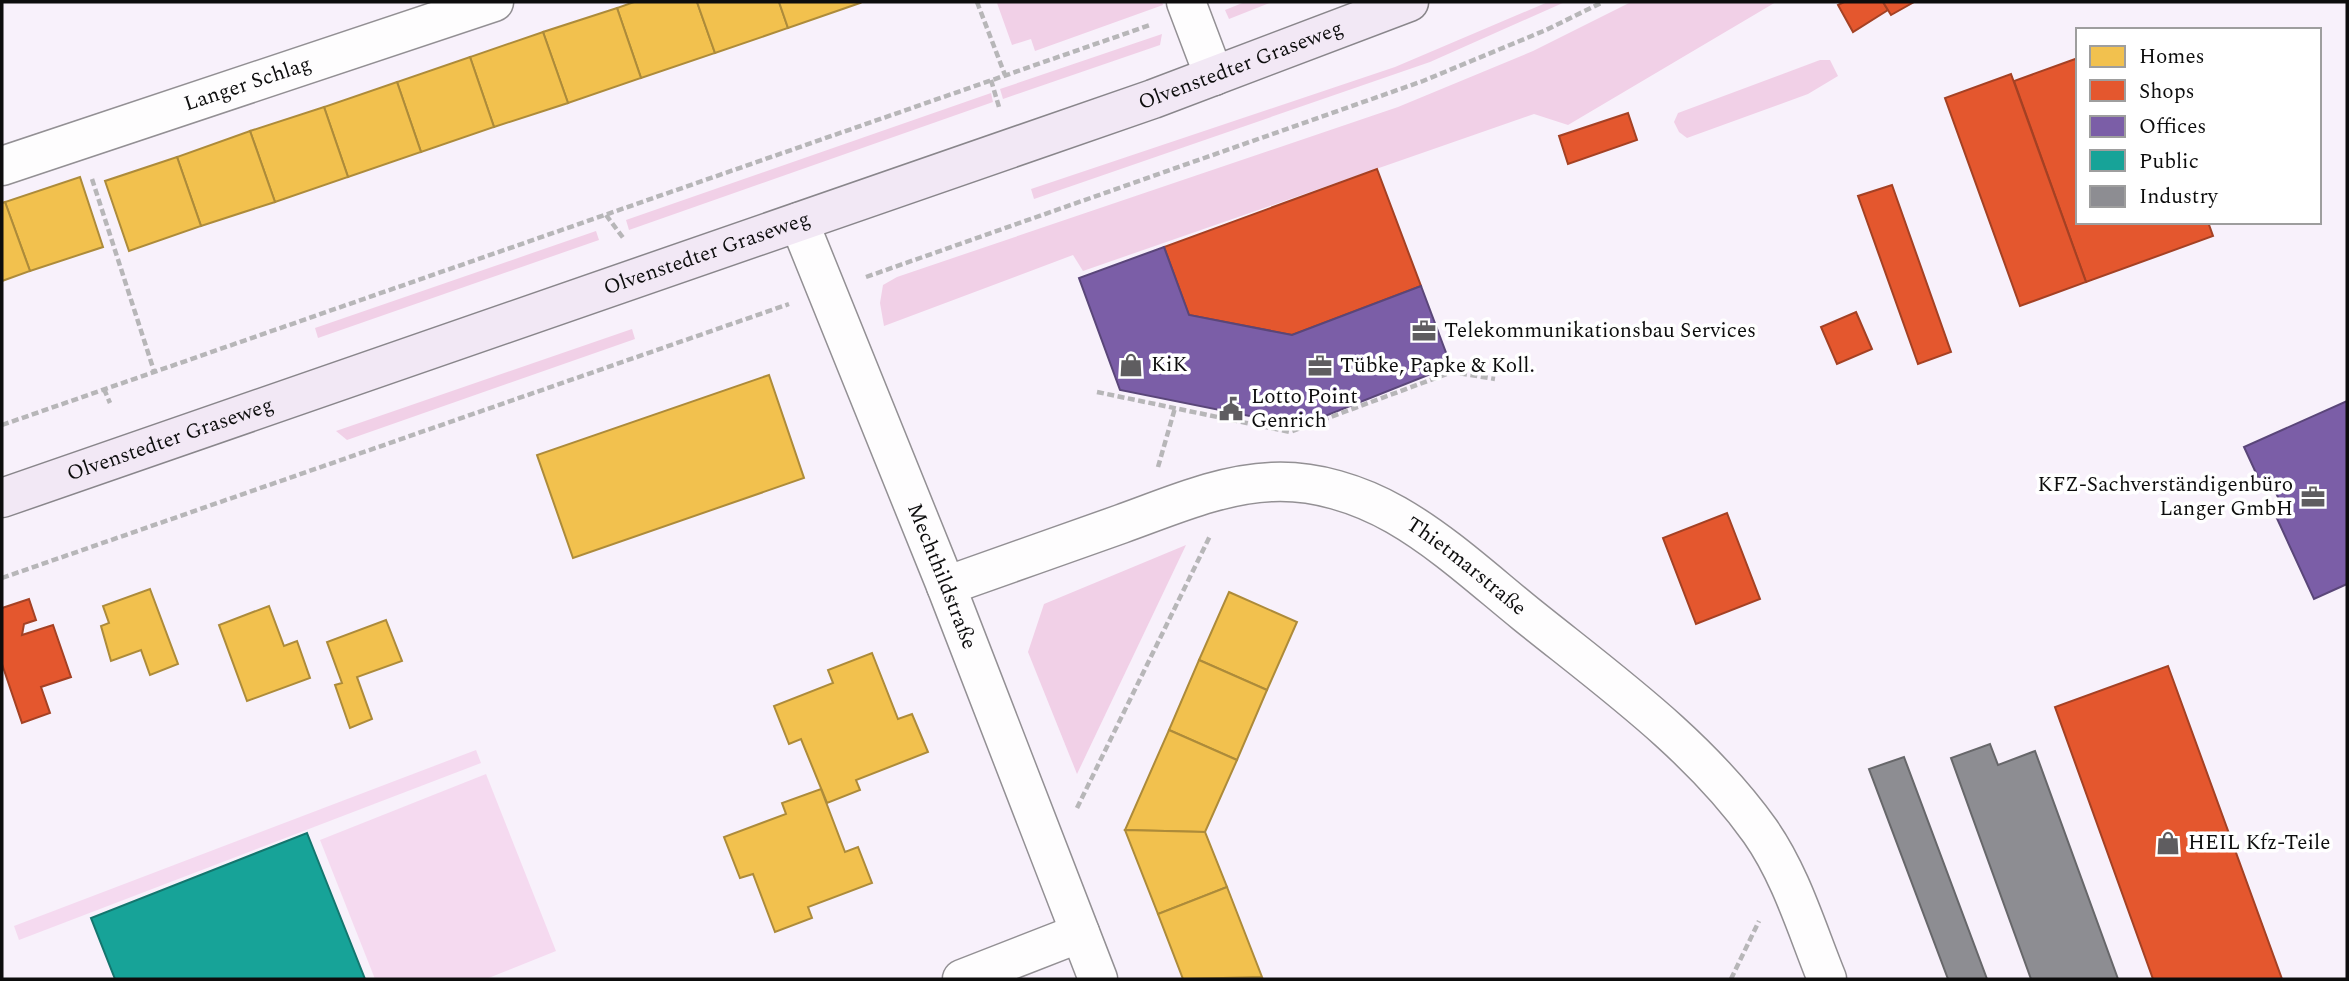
<svg xmlns="http://www.w3.org/2000/svg" width="2349" height="981" viewBox="0 0 2349 981" font-family="Spectral,serif">
	<rect width="100%" height="100%" fill="#f8f1fb"/>
	<!-- green -->
	<g fill="#f1d0e7">
		<polygon points="1001,2 1162,2 1163,5 1035,51 1031,39 1012,45 997,3"/>
		<polygon points="1245,2 1272,2 1229,19 1225,10"/>
		<polygon points="1548,2 1565,2 1430,62 1034,199 1031,189 1395,67"/>
		<polygon points="1631,2 1776,2 1568,125 1534,114 1083,271 1073,255 884,326 880,303 883,285 897,277 1398,107 1533,51"/>
		<polygon points="1162,34 1160,45 1003,99 1000,89"/>
		<polygon points="1820,60 1830,60 1838,76 1808,94 1687,138 1679,132 1674,122 1678,113"/>
		<polygon points="991,93 993,102 629,230 626,220"/>
		<polygon points="596,231 599,240 318,338 315,328"/>
		<polygon points="632,329 635,339 347,440 336,431"/>
		<polygon points="1186,545 1077,774 1028,652 1044,604"/>
	</g>
	<!-- pitch -->
	<g fill="#f5daf0">
		<polygon points="476,750 481,763 19,940 14,926"/>
		<polygon points="486,774 556,951 486,979 375,979 320,840"/>
	</g>
	<!-- homes -->
	<g fill="#f2c14e" stroke="#ad8b3a" stroke-width="2">
		<polygon points="634,2 697,2 715,53 641,78 617,8"/>
		<polygon points="697,2 779,2 788,28 715,53"/>
		<polygon points="779,2 859,2 860,3 788,28"/>
		<polygon points="617,8 641,78 568,103 543,32"/>
		<polygon points="543,32 568,103 494,127 470,57"/>
		<polygon points="470,57 494,127 421,152 397,82"/>
		<polygon points="397,82 421,152 348,177 324,107"/>
		<polygon points="324,107 348,177 275,202 250,131"/>
		<polygon points="250,131 275,202 201,226 177,157"/>
		<polygon points="177,157 201,226 129,251 105,181"/>
		<polygon points="80,177 103,247 30,271 5,202"/>
		<polygon points="5,202 30,271 2,281 2,203"/>
		<polygon points="769,375 804,478 573,558 537,455"/>
		<polygon points="150,589 178,664 150,675 141,650 111,661 101,626 109,623 103,606"/>
		<polygon points="1229,592 1297,622 1267,690 1199,660"/>
		<polygon points="269,606 284,646 297,641 310,678 247,701 219,625"/>
		<polygon points="386,620 402,661 357,677 372,719 350,728 335,685 342,683 327,642"/>
		<polygon points="872,653 898,719 912,714 928,752 856,780 860,790 827,803 801,739 789,744 774,706 833,683 828,670"/>
		<polygon points="1199,660 1267,690 1237,760 1169,730"/>
		<polygon points="1169,730 1237,760 1205,832 1125,830"/>
		<polygon points="821,789 845,852 858,847 872,883 808,907 812,918 775,932 753,874 740,878 724,837 786,814 782,803"/>
		<polygon points="1125,830 1205,832 1227,887 1158,914"/>
		<polygon points="1227,887 1262,977 1183,979 1158,914"/>
	</g>
	<!-- shops -->
	<g fill="#e4572e" stroke="#a44124" stroke-width="2">
		<polygon points="1844,2 1883,2 1888,10 1853,32 1838,5"/>
		<polygon points="1883,2 1914,2 1891,15"/>
		<polygon points="2078,58 2078,222 2208,222 2213,236 2086,282 2014,81"/>
		<polygon points="2011,74 2086,282 2020,306 1945,98"/>
		<polygon points="1628,113 1637,140 1568,164 1559,136"/>
		<polygon points="1377,169 1421,286 1292,335 1189,315 1164,247"/>
		<polygon points="1892,185 1951,352 1918,364 1858,196"/>
		<polygon points="1856,312 1872,349 1837,364 1821,327"/>
		<polygon points="1727,513 1760,599 1696,624 1663,538"/>
		<polygon points="29,599 36,620 24,624 22,635 53,625 71,677 41,687 50,713 22,723 2,664 2,608"/>
		<polygon points="2168,666 2282,979 2153,979 2055,707"/>
	</g>
	<!-- offices -->
	<g fill="#7b5ea7" stroke="#5a4679" stroke-width="2">
		<polygon points="1164,247 1189,315 1292,335 1421,286 1451,366 1300,426 1120,390 1079,278"/>
		<polygon points="2347,401 2347,584 2314,599 2274,512 2283,508 2271,482 2262,486 2244,447"/>
	</g>
	<!-- public -->
	<polygon fill="#17a398" stroke="#14766e" stroke-width="2" points="307,833 365,979 115,979 91,918"/>
	<!-- industry -->
	<g fill="#8d8d92" stroke="#67676a" stroke-width="2">
		<polygon points="1990,744 1998,765 2035,751 2118,979 2031,979 1951,758"/>
		<polygon points="1904,757 1987,979 1948,979 1869,769"/>
	</g>
	<g fill="none" stroke-linecap="round" stroke-linejoin="round">
		<!-- street casing -->
		<g stroke="#939094" stroke-width="41">
			<g id="street">
				<polyline points="1186,2 1214,76"/>
				<path id="s1" d="M2,166L494,2"/>
				<path id="s2" d="M799,222L946,586L1098,979"/>
				<path id="s3" d="M946,586C1004,565 1063,545 1121,524C1169,507 1220,484 1272,482C1315,480 1359,494 1396,515C1443,542 1484,580 1526,614C1608,680 1698,744 1760,831C1791,875 1807,930 1827,979"/>
				<polyline points="962,979 1080,933"/>
			</g>
		</g>
		<!-- secondary casing -->
		<g stroke="#89868b" stroke-width="41">
			<g id="secondary">
				<path id="s4" d="M2,498L1153,99L1409,2"/>
			</g>
		</g>
		<!-- path -->
		<g stroke="#b7b6b8" stroke-width="4.5" stroke-dasharray="7 3.5" stroke-linecap="butt">
			<polyline points="977,2 1005,75"/>
			<polyline points="991,80 999,107 997,108"/>
			<polyline points="92,179 154,371"/>
			<polyline points="606,215 624,239"/>
			<polyline points="866,277 1423,81 1546,30 1603,2"/>
			<polyline points="104,389 110,403"/>
			<polyline points="1097,392 1290,432 1452,372 1495,379"/>
			<polyline points="2,425 1150,25"/>
			<polyline points="1158,467 1175,408"/>
			<polyline points="2,578 789,304"/>
			<polyline points="1077,808 1210,536"/>
			<polyline points="1731,979 1759,921"/>
		</g>
		<!-- street -->
		<use href="#street" stroke="#fefdfe" stroke-width="38"/>
		<!-- secondary -->
		<use href="#secondary" stroke="#f2e8f5" stroke-width="38"/>
	</g>
	<!-- icons -->
	<defs>
		<g id="office-bare" transform="scale(1.89)"><path d="M-6-3h4V-5.5h4V-3h4V5H-6ZM-1-4.5V-3h2v-1.5ZM-6 0V1H6V0Z" fill="#5f5d60" stroke="#fff" stroke-width="2.5" paint-order="stroke"/></g>
		<g id="shop-bare" transform="scale(1.89)"><path d="M-5-2.5h2.3a2.7 3.5 0 0 1 5.4 0H5L5.5 6h-11ZM-1.5-2.5h3a1.5 2.3 0 0 0-3 0Z" fill="#5f5d60" stroke="#fff" stroke-width="2.5" paint-order="stroke"/></g>
		<g id="civic-bare" transform="scale(1.89)"><path d="M-.6-6.5H3V-4.5H.6V-3L4-1V1h2V6H-6V1h2V-1L-.6-3ZM-1.2 2.5V6h2.4V2.5Z" fill="#5f5d60" stroke="#fff" stroke-width="2.5" paint-order="stroke"/></g>
	</defs>
	<g fill-rule="evenodd">
		<use href="#office-bare" x="1424" y="331"/>
		<use href="#shop-bare" x="1131" y="365"/>
		<use href="#office-bare" x="1320" y="366"/>
		<use href="#civic-bare" x="1231" y="409"/>
		<use href="#office-bare" x="2313" y="497"/>
		<use href="#shop-bare" x="2168" y="843"/>
	</g>
	<g text-anchor="middle" dominant-baseline="central" stroke-width="7" stroke-linejoin="round" paint-order="stroke">
		<!-- street labels -->
		<g font-size="21" fill="#0d0d0d" stroke="#fff">
			<text stroke="none"><textPath href="#s4" startOffset="1312">Olvenstedter Graseweg</textPath></text>
			<text stroke="none"><textPath href="#s1" startOffset="259">Langer Schlag</textPath></text>
			<text stroke="none"><textPath href="#s4" startOffset="746">Olvenstedter Graseweg</textPath></text>
			<text stroke="none"><textPath href="#s4" startOffset="178">Olvenstedter Graseweg</textPath></text>
			<text stroke="none"><textPath href="#s3" startOffset="560">Thietmarstraße</textPath></text>
			<text stroke="none"><textPath href="#s2" startOffset="382">Mechthildstraße</textPath></text>
		</g>
		<!-- poi labels -->
		<g font-size="21" fill="#0d0d0d" stroke="#fff" text-anchor="start">
			<text x="1444" y="331">Telekommunikationsbau Services</text>
			<text x="1151" y="365">KiK</text>
			<text x="1340" y="366">Tübke, Papke &amp; Koll.</text>
			<text x="1251" y="397">Lotto Point<tspan x="1251" dy="24">Genrich</tspan></text>
			<text x="2293" y="485" text-anchor="end">KFZ-Sachverständigenbüro<tspan x="2293" dy="24">Langer GmbH</tspan></text>
			<text x="2188" y="843">HEIL Kfz-Teile</text>
		</g>
	</g>
	<!-- border -->
	<rect width="2349" height="981" fill="none" stroke="#0d0d0d" stroke-width="7"/>
	<!-- legend -->
	<rect x="2076" y="28" width="245" height="196" fill="#ffffff" stroke="#9e9e9e" stroke-width="2"/>
	<rect x="2090" y="46" width="35" height="21" fill="#f2c14e" stroke="#9e9e9e" stroke-width="2"/>
	<text x="2139" y="63" font-size="21" fill="#0d0d0d">Homes</text>
	<rect x="2090" y="80" width="35" height="21" fill="#e4572e" stroke="#9e9e9e" stroke-width="2"/>
	<text x="2139" y="98" font-size="21" fill="#0d0d0d">Shops</text>
	<rect x="2090" y="116" width="35" height="21" fill="#7b5ea7" stroke="#9e9e9e" stroke-width="2"/>
	<text x="2139" y="133" font-size="21" fill="#0d0d0d">Offices</text>
	<rect x="2090" y="150" width="35" height="21" fill="#17a398" stroke="#9e9e9e" stroke-width="2"/>
	<text x="2139" y="168" font-size="21" fill="#0d0d0d">Public</text>
	<rect x="2090" y="186" width="35" height="21" fill="#8d8d92" stroke="#9e9e9e" stroke-width="2"/>
	<text x="2139" y="203" font-size="21" fill="#0d0d0d">Industry</text>
</svg>
